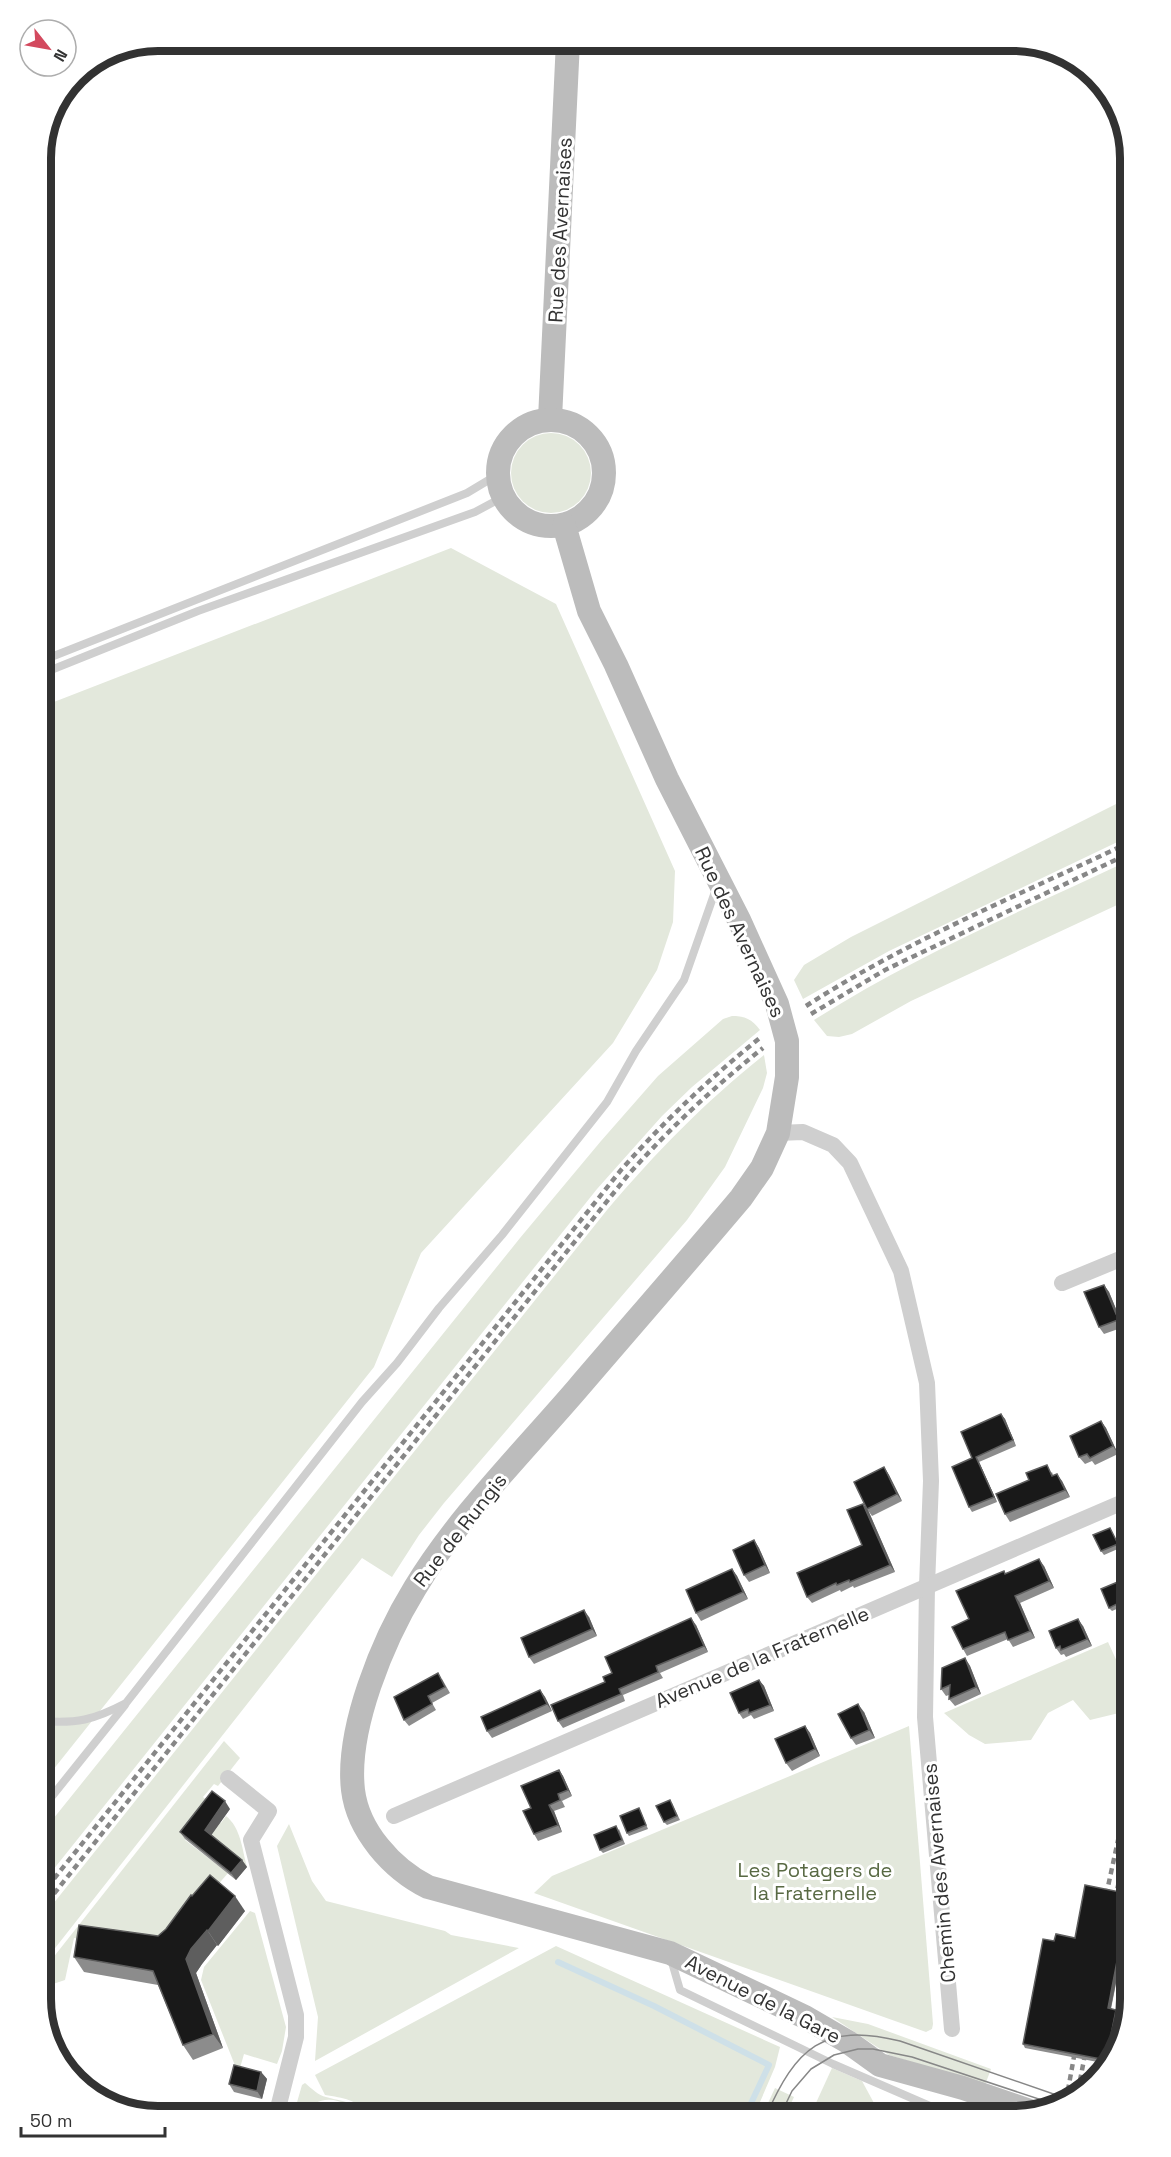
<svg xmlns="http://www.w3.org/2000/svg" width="1171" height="2157" viewBox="0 0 1171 2157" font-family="'Space Grotesk',sans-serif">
	<rect width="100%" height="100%" fill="#fff"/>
	<!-- green -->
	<g fill="#e3e8dc">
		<circle cx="551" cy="473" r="40"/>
		<polygon points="451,548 556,604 675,871 673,922 657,970 613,1043 421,1253 374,1367 41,1785 41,707"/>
		<polygon points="1130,797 1130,836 889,951 803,999 794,980 804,965 851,937"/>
		<path d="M1130,860V899L911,1001L852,1034L839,1037L827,1036L814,1020C914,956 1024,910 1130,860Z"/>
		<path d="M732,1016C745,1016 752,1019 760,1030L692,1087L662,1116L597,1189L41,1885V1834L520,1238L601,1141L658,1076L723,1019Z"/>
		<path d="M764,1055L767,1073L763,1088L725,1167L687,1220L444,1503L419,1535L392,1577L362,1558L41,1966V1919L607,1210C657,1151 704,1103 764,1055Z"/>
		<polygon points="1108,1642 1119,1666 1119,1713 1090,1720 1073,1700 1048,1713 1031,1740 985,1744 969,1735 944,1713"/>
		<polygon points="909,1726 933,2024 932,2029 926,2032 534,1893 552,1876"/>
		<path d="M224,1741L240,1758L218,1786L214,1784L203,1797L211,1804L205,1811L221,1823L226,1816C241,1828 242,1849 247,1867L195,1826L185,1840L228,1873L162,1950L74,1938L65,1980L41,1988V1973Z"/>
		<polygon points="289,1824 312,1881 326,1901 445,1931 451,1935 519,1948 315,2061 318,2017 277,1846"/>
		<polygon points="250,1911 255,1913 286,2027 282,2051 277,2064 244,2054 240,2068 236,2068 201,1980 204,1967"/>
		<path d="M556,1946L780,2047L775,2067L754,2116H367C358,2099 343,2098 325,2095L315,2075Z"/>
		<polygon points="832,2017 868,2024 991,2069 985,2085 889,2055"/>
		<polygon points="832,2068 862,2081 881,2116 810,2116"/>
		<path d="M305,2083C311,2088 319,2096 326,2097C342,2102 355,2100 365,2116H362C347,2099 316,2090 305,2116H293L302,2085Z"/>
		<polygon points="775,2088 794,2097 785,2116 762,2116"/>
	</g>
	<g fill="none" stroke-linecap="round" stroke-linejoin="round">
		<!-- stream -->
		<polyline stroke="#cee0e8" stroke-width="6" points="558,1962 654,2006 769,2065 745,2116"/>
		<!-- lane -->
		<g stroke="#cfcfcf" stroke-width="8">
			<polyline points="41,661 467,493 497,475"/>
			<polyline points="41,674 198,611 475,512 503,497"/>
			<path d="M41,1721C76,1724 94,1720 126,1703L362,1402L397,1363L439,1308L502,1235L607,1102L636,1051L684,980L717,886"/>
			<polyline points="41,1810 125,1705"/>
			<polyline points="671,1959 680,1990 833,2064 953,2116"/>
		</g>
		<!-- street -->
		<g stroke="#cfcfcf" stroke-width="16">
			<polyline points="778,1133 803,1132 833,1145 850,1163 901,1271 927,1383 931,1481 927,1586 925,1717 952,2029"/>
			<polyline points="1062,1283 1130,1255"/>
			<polyline points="228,1778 269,1811 251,1840 296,2015 296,2037 276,2116"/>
			<polyline points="394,1816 1130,1499"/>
		</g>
		<!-- secondary -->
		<g stroke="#bcbcbc" stroke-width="24">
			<polyline points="550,419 568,41"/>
			<circle cx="551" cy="473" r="53"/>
			<path d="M564,525L589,611L616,665L667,779L739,920L777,1004L787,1041V1077L778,1133L762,1168L741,1198C687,1262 632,1325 578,1388C524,1451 457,1518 415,1588C383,1640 346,1729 353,1790C358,1831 392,1869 428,1887L670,1953L805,2017L848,2042L880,2065L963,2088L1033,2112"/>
		</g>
		<!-- tram -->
		<g stroke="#878787" stroke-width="1.5">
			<path d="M766,2116C796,2048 823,2022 900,2041L1068,2099"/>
			<polyline points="780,2116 792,2091 811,2069 834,2055 858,2049 873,2049 912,2057 1060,2106"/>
		</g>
		<!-- rail -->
		<g stroke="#878787" stroke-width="4.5" stroke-dasharray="6 4.5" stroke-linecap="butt">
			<path d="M806,1006C908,940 1022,894 1130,842"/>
			<polyline points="811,1014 885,970 1130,853"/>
			<path d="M41,1895L621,1170C664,1121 710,1078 761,1037"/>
			<polyline points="1104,1905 1130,1785"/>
			<polyline points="1113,1909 1130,1830"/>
			<path d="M41,1910L628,1175C670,1128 714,1087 763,1048"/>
			<polyline points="1078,2091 1087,2044"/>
			<polyline points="1066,2101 1077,2040"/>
		</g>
	</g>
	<!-- wall -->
	<g fill="#8c8c8c">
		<polygon points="1104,1285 1109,1292 1129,1341 1124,1334 1121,1328 1104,1334 1099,1327"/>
		<polygon points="1001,1414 1005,1419 1016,1446 979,1462 997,1502 972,1512 969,1507 972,1458"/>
		<polygon points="1101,1421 1106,1428 1118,1454 1095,1465 1092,1461 1085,1464 1079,1457"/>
		<polygon points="884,1467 889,1475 902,1501 872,1516 867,1509"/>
		<polygon points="1052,1472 1053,1475 1062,1481 1070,1497 1010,1522 1005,1514"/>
		<polygon points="868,1510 895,1572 854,1588 853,1586 841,1592 840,1590 812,1603 807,1597 862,1545"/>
		<polygon points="1110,1528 1120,1548 1104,1555 1101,1551"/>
		<polygon points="754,1540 759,1548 770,1573 749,1582 744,1575"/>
		<polygon points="1044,1566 1054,1588 1020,1603 1035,1638 1013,1647 1008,1639 967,1656 963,1649 969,1619 1006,1573"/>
		<polygon points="732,1569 737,1576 748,1599 701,1621 696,1613"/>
		<polygon points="1120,1581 1128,1597 1126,1605 1112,1611 1109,1608"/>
		<polygon points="589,1617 597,1636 534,1664 529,1657"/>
		<polygon points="696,1625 708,1652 660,1673 663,1678 623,1695 625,1701 563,1728 558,1721 605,1682 612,1673"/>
		<polygon points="1083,1626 1092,1646 1066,1657 1064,1654 1061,1655 1056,1648"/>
		<polygon points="965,1658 970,1666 981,1694 955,1706 949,1699 949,1695 946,1696 941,1689"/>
		<polygon points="442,1679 450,1693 432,1703 436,1710 409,1726 404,1720"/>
		<polygon points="759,1680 764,1686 774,1711 754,1719 751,1715 743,1719 739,1713"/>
		<polygon points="540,1690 545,1697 552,1711 492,1738 487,1731"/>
		<polygon points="864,1712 875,1738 856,1745 851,1738"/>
		<polygon points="805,1726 810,1733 820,1756 792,1771 786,1763"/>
		<polygon points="559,1770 563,1776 572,1796 562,1801 565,1807 554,1811 562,1832 538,1841 534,1834"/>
		<polygon points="672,1803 680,1820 667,1825 664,1822"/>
		<polygon points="639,1808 641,1812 648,1829 629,1836 627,1833"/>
		<polygon points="230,1809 211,1835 242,1860 247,1867 236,1880 185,1839 180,1832"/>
		<polygon points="619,1829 625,1844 603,1853 600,1850"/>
		<polygon points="192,1896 245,1911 218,1946 217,1945 202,1964 196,1973 223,2048 193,2060 183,2045 158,1985 84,1972 74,1957 158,1936 166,1929"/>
		<polygon points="1130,1913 1111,2009 1116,2010 1118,2014 1108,2064 1025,2048 1023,2044 1054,1941 1075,1938"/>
		<polygon points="261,2072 267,2079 262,2099 234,2092 229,2084"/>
	</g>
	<!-- shaded-wall -->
	<g fill="#5e5e5e">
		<polygon points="1104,1285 1109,1292 1121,1321 1116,1314"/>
		<polygon points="1130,1327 1130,1340 1129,1341 1124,1334"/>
		<polygon points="1001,1414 1005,1419 1016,1446 1013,1440"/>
		<polygon points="1101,1421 1106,1428 1118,1454 1113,1446"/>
		<polygon points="976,1457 979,1462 997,1502 994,1497"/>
		<polygon points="884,1467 889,1475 902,1501 897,1494"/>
		<polygon points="1057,1474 1062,1481 1070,1497 1065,1490"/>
		<polygon points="863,1504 868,1510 895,1572 890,1565"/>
		<polygon points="754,1540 759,1548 770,1573 765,1565"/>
		<polygon points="1039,1559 1044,1566 1054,1588 1049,1581"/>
		<polygon points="732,1569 737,1576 748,1599 743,1592"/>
		<polygon points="1120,1581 1128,1597 1126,1605 1123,1601"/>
		<polygon points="1015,1596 1020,1603 1035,1638 1030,1631"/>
		<polygon points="584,1610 589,1617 597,1636 592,1629"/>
		<polygon points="691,1618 696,1625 708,1652 704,1646"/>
		<polygon points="1078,1619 1083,1626 1092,1646 1087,1639"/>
		<polygon points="965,1658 970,1666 981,1694 976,1687"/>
		<polygon points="759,1680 764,1686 774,1711 770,1705"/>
		<polygon points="540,1690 545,1697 552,1711 547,1704"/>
		<polygon points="858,1704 864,1712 875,1738 869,1730"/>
		<polygon points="805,1726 810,1733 820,1756 815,1749"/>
		<polygon points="559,1770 563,1776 572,1796 568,1790"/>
		<polygon points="225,1801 230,1809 210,1837 205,1830"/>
		<polygon points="549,1805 554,1811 562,1832 558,1825"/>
		<polygon points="242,1860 247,1867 236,1880 231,1873"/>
		<polygon points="235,1896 245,1911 218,1946 208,1931"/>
		<polygon points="1130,1896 1130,1913 1110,2012 1108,2008"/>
		<polygon points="207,1930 217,1945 202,1964 196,1973 223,2048 213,2034 186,1959 191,1949"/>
		<polygon points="1116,2010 1118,2014 1108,2064 1106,2060"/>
		<polygon points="261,2072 267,2079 262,2099 257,2091"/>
	</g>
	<!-- building -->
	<g fill="#191919" stroke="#5e5e5e" stroke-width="1.5">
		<polygon points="1104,1285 1116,1314 1130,1299 1130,1327 1124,1334 1118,1320 1099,1327 1084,1292"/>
		<polygon points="1001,1414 1013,1440 976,1457 994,1497 969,1507 952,1467 972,1458 961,1432"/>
		<polygon points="1101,1421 1113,1446 1090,1458 1087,1454 1079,1457 1070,1436"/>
		<polygon points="1047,1465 1052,1476 1057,1474 1065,1490 1005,1514 996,1494 1029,1480 1026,1473"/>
		<polygon points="884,1467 897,1494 867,1509 854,1482"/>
		<polygon points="863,1504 890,1565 850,1582 849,1580 837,1585 836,1583 807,1597 797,1573 862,1545 847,1510"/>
		<polygon points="1110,1528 1118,1544 1101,1551 1093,1535"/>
		<polygon points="754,1540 765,1565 744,1575 733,1550"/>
		<polygon points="1039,1559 1049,1581 1015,1596 1030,1631 1008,1640 1005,1632 963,1649 952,1627 969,1619 956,1591 1004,1571 1005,1574"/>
		<polygon points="732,1569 743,1592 696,1613 686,1590"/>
		<polygon points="1120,1581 1126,1594 1123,1601 1109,1608 1101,1589"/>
		<polygon points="584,1610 592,1629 529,1657 521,1638"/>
		<polygon points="691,1618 704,1646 656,1666 658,1672 619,1689 621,1694 558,1721 551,1705 605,1682 603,1677 612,1673 605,1657"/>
		<polygon points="1078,1619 1087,1639 1061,1650 1060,1646 1056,1648 1049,1631"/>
		<polygon points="965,1658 976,1687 949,1699 950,1685 941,1689 942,1668"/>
		<polygon points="438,1673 445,1687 428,1696 432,1704 404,1720 394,1697"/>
		<polygon points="759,1680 770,1705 749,1713 748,1709 739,1713 730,1693"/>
		<polygon points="540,1690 547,1704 487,1731 481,1717"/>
		<polygon points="858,1704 869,1730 851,1738 838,1714"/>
		<polygon points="805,1726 815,1749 786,1763 775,1739"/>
		<polygon points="559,1770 568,1790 558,1794 560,1800 549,1805 558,1825 534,1834 523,1811 531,1808 521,1786"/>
		<polygon points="212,1791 225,1801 205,1830 242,1860 231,1873 180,1832"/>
		<polygon points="670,1800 677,1816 664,1822 656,1806"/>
		<polygon points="639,1808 646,1825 627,1833 620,1816"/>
		<polygon points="616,1826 622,1840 600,1850 594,1835"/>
		<polygon points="210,1875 235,1896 208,1931 207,1930 191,1949 186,1959 213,2034 183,2045 153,1971 74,1957 79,1925 158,1936 166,1929 191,1895 192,1896"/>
		<polygon points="1085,1885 1130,1894 1108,2008 1116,2010 1106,2060 1023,2044 1043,1939 1054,1941 1056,1934 1075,1938"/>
		<polygon points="234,2065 261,2072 257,2091 229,2084"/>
		<polygon points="912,2104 931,2113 930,2116 907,2116"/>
	</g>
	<g text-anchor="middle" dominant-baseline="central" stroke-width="6" stroke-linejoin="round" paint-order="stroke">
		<!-- street labels -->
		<g font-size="20" fill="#323232" stroke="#fff">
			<text transform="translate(560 230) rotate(-87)">Rue des Avernaises</text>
			<text transform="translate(740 932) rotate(65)">Rue des Avernaises</text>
			<text transform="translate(460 1530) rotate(-52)">Rue de Rungis</text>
			<text transform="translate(762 1657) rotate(-23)">Avenue de la Fraternelle</text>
			<text transform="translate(939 1873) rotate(-95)">Chemin des Avernaises</text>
			<text transform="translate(763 1999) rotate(27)">Avenue de la Gare</text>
		</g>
		<!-- park labels -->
		<g font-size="20" fill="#586943" stroke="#fff">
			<text x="815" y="1870">Les Potagers de<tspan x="815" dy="23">la Fraternelle</tspan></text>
		</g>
	</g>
	<!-- crop -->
	<path d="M0 0H1171V2157H0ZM158 51H1013A107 107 0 0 1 1120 158V1999A107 107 0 0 1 1013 2106H158A107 107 0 0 1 51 1999V158A107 107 0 0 1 158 51Z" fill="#fff" fill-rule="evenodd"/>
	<path fill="none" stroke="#323232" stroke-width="8" d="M158 51H1013A107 107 0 0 1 1120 158V1999A107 107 0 0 1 1013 2106H158A107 107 0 0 1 51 1999V158A107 107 0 0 1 158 51Z"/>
	<!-- north arrow -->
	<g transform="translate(48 48) rotate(121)"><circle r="28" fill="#ffffff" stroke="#adadad" stroke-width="1.5"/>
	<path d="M0-4.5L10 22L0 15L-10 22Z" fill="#d3495e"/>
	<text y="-9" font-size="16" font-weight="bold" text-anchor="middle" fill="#323232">N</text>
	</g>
	<!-- scale -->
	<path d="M21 2127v9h144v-9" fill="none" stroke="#323232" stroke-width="3"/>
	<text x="30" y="2127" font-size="18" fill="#323232" stroke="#ffffff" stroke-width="4.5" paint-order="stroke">50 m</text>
</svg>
